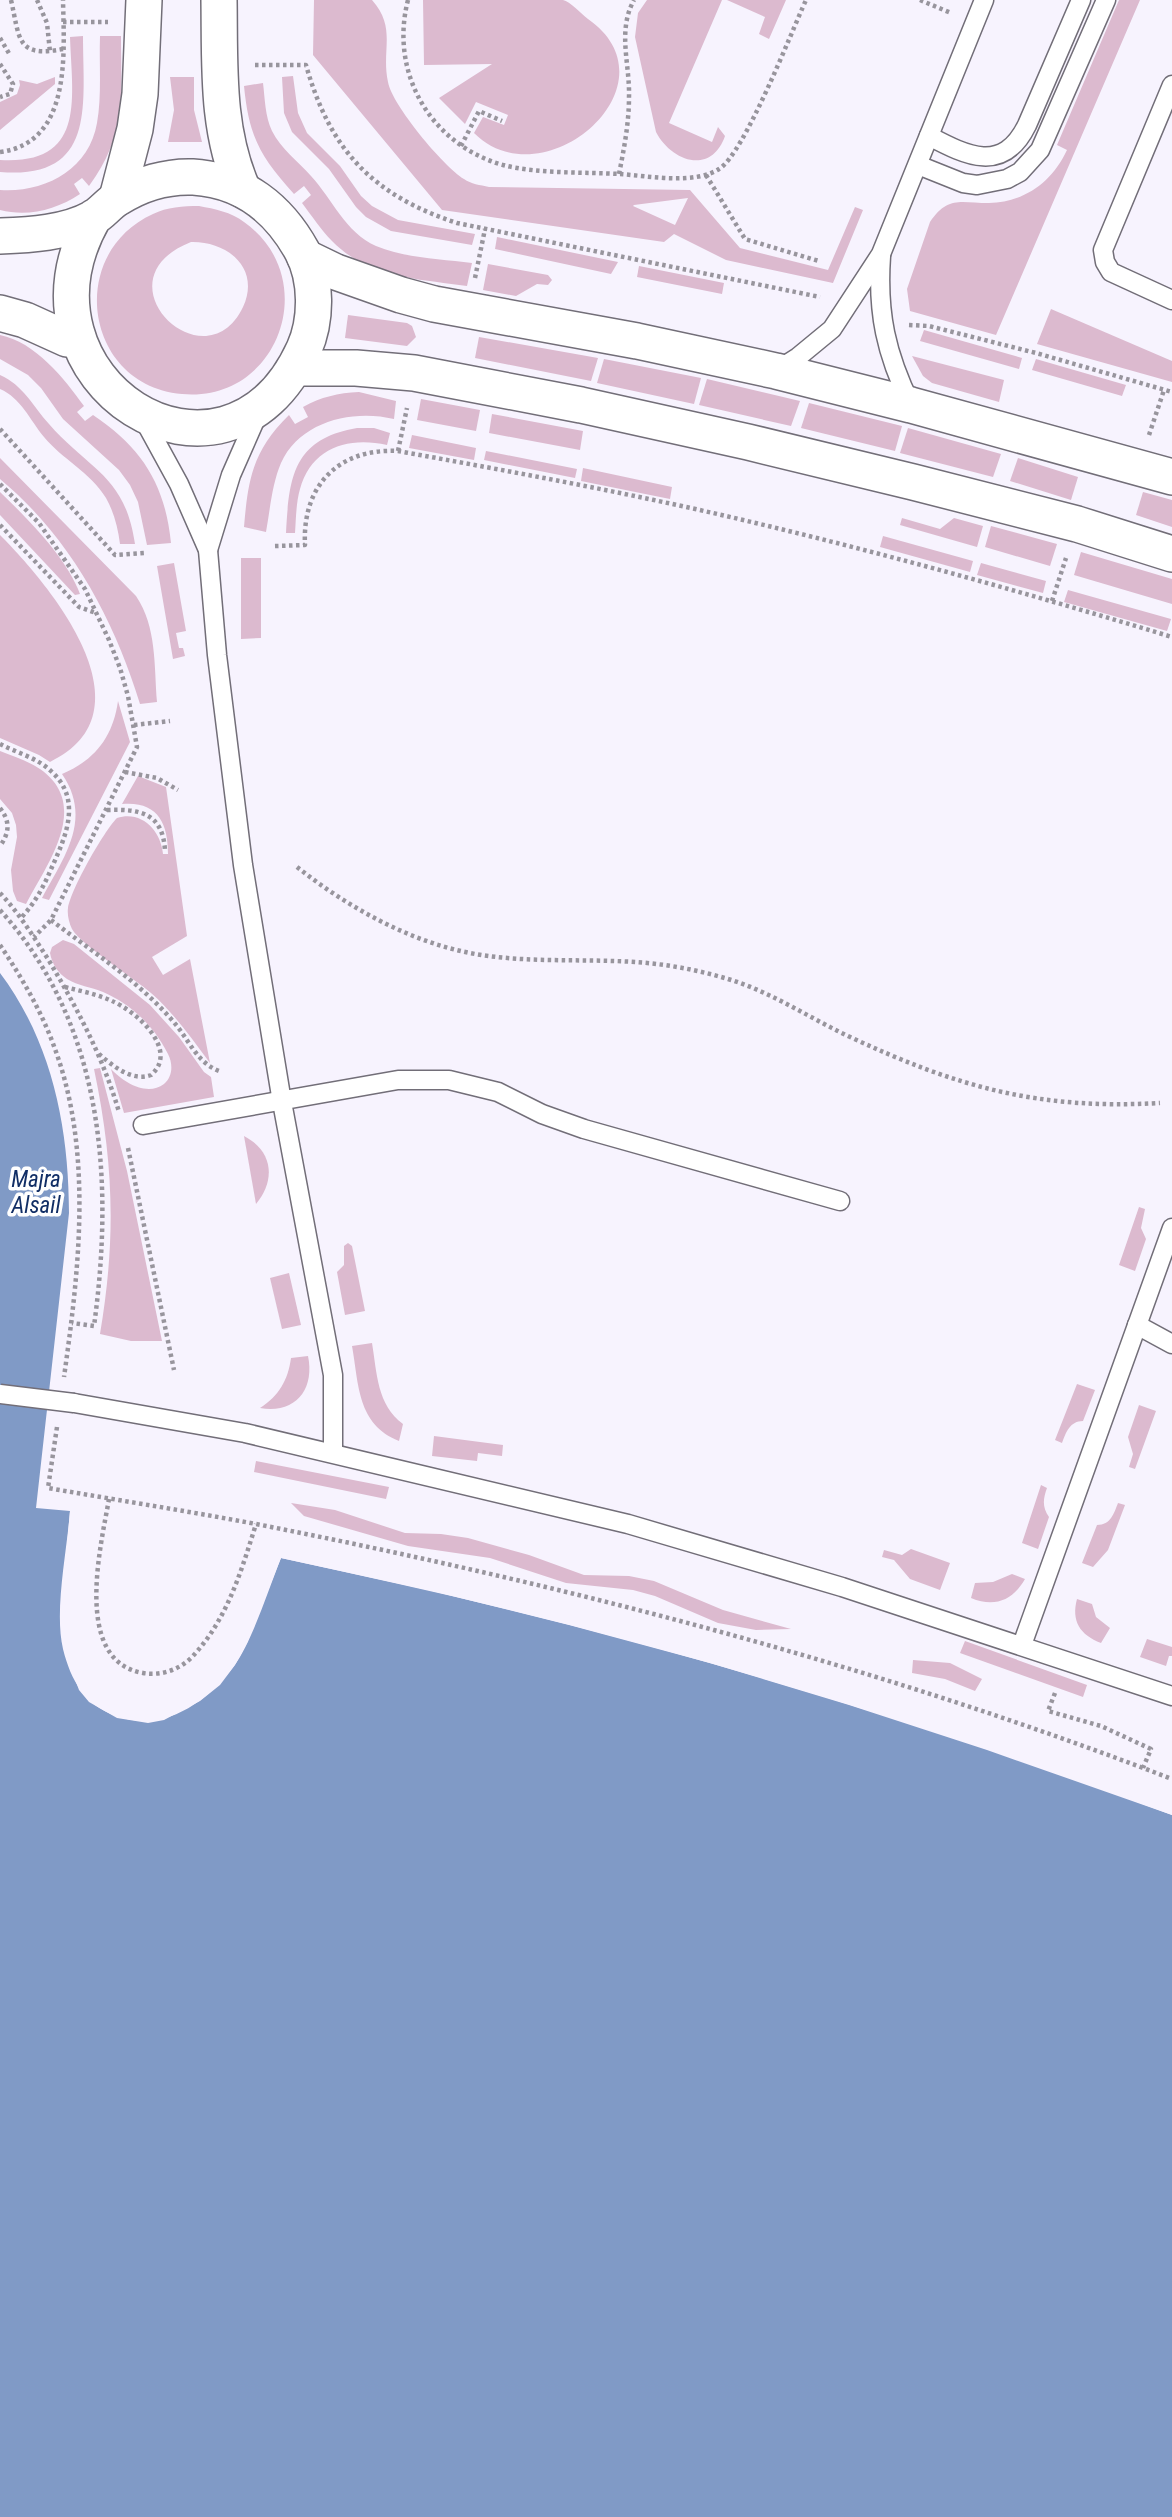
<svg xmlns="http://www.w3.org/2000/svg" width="1172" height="2517" viewBox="0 0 1172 2517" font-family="'Roboto Condensed',sans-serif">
	<rect width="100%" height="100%" fill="#f7f3fe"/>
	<!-- green -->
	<g fill="#dcbacf" fill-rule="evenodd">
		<path d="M314,0H372C397,28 381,50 388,82C392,105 443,166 464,179C471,184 480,185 489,187L690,190L740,248L828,270L855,207L863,210L833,283L726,260L674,234L664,242L442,210L313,55ZM688,198L675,225L633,206L634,205Z"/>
		<path d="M423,0C455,0 488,0 520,0C533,0 549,0 563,0C570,1 581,14 588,19C681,84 544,203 474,133L483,117L504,125L508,115L476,102L465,124L439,98L492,64L424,65Z"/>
		<path d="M647,0H722L669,123L712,142L718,127L725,136C711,176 671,161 656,132L635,37L638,13Z"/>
		<polygon points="727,0 786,0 769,39 759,34 765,17"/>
		<path d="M1119,0H1140L996,335L910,311L907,289L930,222C948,195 961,203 989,203C1025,202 1052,182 1067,150L1057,145Z"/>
		<path d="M83,36C83,105 97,180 0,172V160C87,165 72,98 70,37Z"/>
		<path d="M100,36H121C121,95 127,135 89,186L82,178L74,184L80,194C56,210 28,217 0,210V190C44,193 89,170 97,123C102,96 99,64 100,36Z"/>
		<polygon points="293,76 298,113 307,133 340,166 361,196 372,206 398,220 475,234 472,245 391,231 366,217 356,207 329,169 292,132 284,113 282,77"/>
		<polygon points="55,77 55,84 0,130 0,102 17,94 20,85 19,80 37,84"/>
		<polygon points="170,77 194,77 194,110 202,142 168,142 174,110"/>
		<path d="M263,83C265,99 265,116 272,131C281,149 298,161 311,176C333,200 345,232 376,246C405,258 441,259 472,263L467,286C419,279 368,278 332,241C321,230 312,216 302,203L311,195L304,186L294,194C260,156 249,137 244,86Z"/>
		<path d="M199,206C215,209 231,212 244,222C323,278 279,403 182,394C85,386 65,254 153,214C167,207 183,206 199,206ZM191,242C227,241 261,268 243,307C205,387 94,280 191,242Z"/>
		<polygon points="497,237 618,262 611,274 495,249"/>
		<polygon points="488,264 548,275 552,280 548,285 537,284 516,296 483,290"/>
		<polygon points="639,266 724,283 722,294 637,277"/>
		<polygon points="1051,309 1172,361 1172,382 1037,344"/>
		<polygon points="348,315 407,323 412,326 416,337 407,346 345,338"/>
		<polygon points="924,330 1022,358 1019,369 920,341"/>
		<path d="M0,335C35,342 64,378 84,406L77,412L85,421L93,415C142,448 165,484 171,543L147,545L138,502L130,485L119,470L63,419L41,388L28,375L0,359Z"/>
		<polygon points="479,337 598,358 591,381 475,358"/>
		<polygon points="912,356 1004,380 999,402 932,383 923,376"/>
		<polygon points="604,359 701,378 694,404 597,383"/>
		<polygon points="1036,359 1126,385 1122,396 1032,370"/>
		<path d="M0,375C23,385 33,406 49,424C89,470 125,475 135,544H120C118,528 114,512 106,498C90,472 62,459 44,437C30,420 21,398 0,389Z"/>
		<polygon points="707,379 800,401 791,426 699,405"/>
		<path d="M359,392L396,401L394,419C353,409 300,421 281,463C272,484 270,510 266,532L244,527C248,479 253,450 289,415L295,424L308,417L303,407C321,397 338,393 359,392Z"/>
		<polygon points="421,399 480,410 476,431 417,420"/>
		<polygon points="809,403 902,426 895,451 801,428"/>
		<polygon points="492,414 583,431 580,450 489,433"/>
		<path d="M357,428H374L390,433L387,445C348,436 311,448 300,489C296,503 296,519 295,533H286C289,477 293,439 357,428Z"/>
		<polygon points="908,428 1001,454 993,477 900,453"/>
		<polygon points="412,435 476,448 474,460 409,448"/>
		<polygon points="486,451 577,469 575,478 484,460"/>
		<path d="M0,458L136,596C157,627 154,666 157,702L140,704C114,619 70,537 0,479Z"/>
		<polygon points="1018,458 1078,477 1071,500 1010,481"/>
		<polygon points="583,468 672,487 670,499 581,481"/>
		<path d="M0,492C28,519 66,557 80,594L75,595L0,515Z"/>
		<polygon points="1143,492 1172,500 1172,527 1136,515"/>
		<polygon points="902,518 940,529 954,518 983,526 977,547 900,525"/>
		<polygon points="991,526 1057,544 1050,566 985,547"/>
		<path d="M0,535C52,587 155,712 50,762L39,755L0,738Z"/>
		<polygon points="883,536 973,561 970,572 880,547"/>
		<polygon points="1081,552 1172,579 1172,604 1074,575"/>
		<polygon points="241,558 261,558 261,638 241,639"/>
		<polygon points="174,563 186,631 176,633 179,648 183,648 185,656 173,659 157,566"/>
		<polygon points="981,563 1046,581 1043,593 977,575"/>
		<polygon points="1068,590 1171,619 1167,631 1064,602"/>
		<path d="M118,701L130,742L49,900L42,898C64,857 93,819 62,774C95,760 113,737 118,701Z"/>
		<path d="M0,751C13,756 28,761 40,769C92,805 47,864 26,904L17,901L13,891L11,870L17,837L16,825L12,813L0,799Z"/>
		<path d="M138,776L166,787L187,936L152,957L163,975L190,959L210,1063C192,1039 174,1013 151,993C134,978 81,945 72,929C69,923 67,914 68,908C71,889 104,831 117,818C142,810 161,831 163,854H168C168,822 157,801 122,804Z"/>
		<path d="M63,940L74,944L150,1005L179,1037L204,1072L211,1077L214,1097L124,1113L111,1069C123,1082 147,1097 164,1084C173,1076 173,1064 168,1054C154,1026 131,1004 103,992C91,987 78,986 67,979C58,973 52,964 50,953L52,947Z"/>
		<path d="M100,1068L127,1171L162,1341H131L100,1334C116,1239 114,1164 94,1069Z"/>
		<path d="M244,1136C273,1151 276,1180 256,1204Z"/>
		<polygon points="1139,1207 1145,1209 1141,1228 1146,1239 1135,1271 1119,1265"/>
		<polygon points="348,1243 352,1246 365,1311 345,1315 337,1272 344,1265 344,1246"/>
		<polygon points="289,1273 301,1325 282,1329 270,1278"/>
		<path d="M372,1343C377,1373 377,1405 403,1424L399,1441C357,1424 359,1385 352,1346Z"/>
		<path d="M308,1356C315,1390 295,1414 260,1408C279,1396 288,1380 291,1358Z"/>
		<path d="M1077,1384L1095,1390L1083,1421C1070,1421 1066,1432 1062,1443L1055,1440Z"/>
		<polygon points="1139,1405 1156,1411 1135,1469 1129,1467 1133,1454 1128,1437"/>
		<polygon points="434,1436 503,1445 502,1456 478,1453 477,1461 432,1456"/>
		<polygon points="256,1461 389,1487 386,1499 254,1472"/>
		<path d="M1041,1485L1047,1488C1043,1499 1042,1507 1049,1517L1038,1549L1022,1543Z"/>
		<polygon points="291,1503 335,1510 405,1533 441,1534 468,1538 529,1555 584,1575 629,1576 654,1581 723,1610 791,1629 756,1630 718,1623 655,1596 633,1590 566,1583 490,1558 408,1546 304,1516"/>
		<path d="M1118,1503L1125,1505L1108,1550L1093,1567L1082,1563L1097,1525C1111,1525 1114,1513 1118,1503Z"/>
		<polygon points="911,1549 950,1563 940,1590 910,1579 894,1560 882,1557 884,1550 902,1555"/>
		<path d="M1012,1574L1025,1579C1013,1600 995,1608 971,1598L975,1583L993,1582Z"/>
		<path d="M1077,1599L1092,1604L1096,1617L1110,1628L1101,1643C1080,1635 1071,1621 1077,1599Z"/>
		<polygon points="1147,1639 1172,1647 1172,1656 1169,1656 1166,1666 1140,1657"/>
		<polygon points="965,1641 1087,1685 1083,1697 960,1653"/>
		<polygon points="913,1660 950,1663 982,1679 975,1691 945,1679 912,1673"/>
	</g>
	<!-- water -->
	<path fill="#809ac6" d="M0,973C52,1042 69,1128 69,1213L36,1508L70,1511C67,1551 54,1611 63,1649C71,1681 85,1705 116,1716C164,1733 206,1703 234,1666C252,1642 269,1588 281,1558C377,1579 474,1600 570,1625C774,1678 975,1741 1172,1815V2517H0Z"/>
	<!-- pier -->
	<polygon fill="#f7f3fe" points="70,1511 74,1512 65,1601 66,1646 82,1688 91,1699 118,1715 148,1719 163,1716 198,1699 217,1683 232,1663 243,1641 277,1557 281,1555 428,1587 570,1621 711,1660 850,1701 988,1747 1126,1794 1172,1812 1172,1815 987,1750 849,1705 710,1663 569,1625 428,1590 281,1558 247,1643 235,1665 220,1685 200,1701 164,1720 148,1723 117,1718 89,1702 79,1690 63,1647 62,1601"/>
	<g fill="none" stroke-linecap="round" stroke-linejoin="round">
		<!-- service casing -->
		<g stroke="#726e78" stroke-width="21">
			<g id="service">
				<polyline points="1172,85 1103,250 1105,262 1111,272 1172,300"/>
				<path d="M929,136C967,156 1003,174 1027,125L1081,0"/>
				<polyline points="918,165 963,183 977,185 1007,179 1020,172 1040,150 1106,0"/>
				<path d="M881,256C877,313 886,354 911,405"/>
				<polyline points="776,371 798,357 832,329 881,254 984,0"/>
				<polyline points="144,420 179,484 208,550 217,655 243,865 282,1102 333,1375 333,1453"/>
				<polyline points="208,550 231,475 260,409"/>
				<polyline points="143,1125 398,1080 449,1080 498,1092 542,1114 584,1129 840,1201"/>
				<polyline points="1137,1325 1172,1344"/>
				<polyline points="74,1403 245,1433 628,1524 842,1587 1172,1696"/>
				<polyline points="1022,1645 1172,1228"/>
			</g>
		</g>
		<!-- minor casing -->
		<g stroke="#726e78" stroke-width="38">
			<g id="minor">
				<path d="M219,0C220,65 216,130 243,190"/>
				<polyline points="117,198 135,129 140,94 144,0"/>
				<path d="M0,236C30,235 66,233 93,218C102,213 109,203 118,198C140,184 167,176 193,177C243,180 279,209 302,251C317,279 317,320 304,349C225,522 0,380 94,217"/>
				<polyline points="305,257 336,272 401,295 434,304 637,341 776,371 911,405 1172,477"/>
				<polyline points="0,313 25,320 67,339"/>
				<polyline points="295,368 356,368 414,373 581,405 748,442 913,482 1077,524 1172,554"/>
			</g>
		</g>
		<!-- path -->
		<g stroke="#98959d" stroke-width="4.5" stroke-dasharray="3.5 3.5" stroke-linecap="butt">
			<path d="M11,0C20,39 16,58 63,49"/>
			<polyline points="37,0 47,23 50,52"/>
			<path d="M408,0C389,73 431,145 503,165C537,174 585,172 620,174C649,176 694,185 719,169C744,154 791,33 806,0"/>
			<polyline points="920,0 951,13"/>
			<polyline points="63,22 108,22"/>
			<polyline points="0,38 10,55"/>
			<polyline points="0,64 13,84 10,94 0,97"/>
			<path d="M255,65H306C330,150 372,195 457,223L820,297"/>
			<polyline points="461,146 479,111 502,121"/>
			<path d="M0,152C72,143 64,53 63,0"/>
			<path d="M619,174C624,149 629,123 629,97C630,64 617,31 634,0"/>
			<polyline points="706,175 745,239 819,261"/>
			<polyline points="475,278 485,229"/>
			<polyline points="909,325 929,326 1036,353 1172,392"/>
			<polyline points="0,429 115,555 145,553"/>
			<polyline points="1149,435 1164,390"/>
			<polyline points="398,451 407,408"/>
			<polyline points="0,484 39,523 85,589 109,640 120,668 128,696 137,747 51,920 34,937"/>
			<polyline points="0,525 79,607 96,613"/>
			<path d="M275,546L305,545C302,486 338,448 398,451C508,471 618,491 726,516C876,551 1024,592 1172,637"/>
			<polyline points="1052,601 1066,558"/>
			<polyline points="134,725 170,721"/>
			<path d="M0,744C17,753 38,758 52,772C82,800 66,836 52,867C44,886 35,903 21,918"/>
			<polyline points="125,772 157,778 178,790"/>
			<path d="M0,808C10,821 10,832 0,846"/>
			<path d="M107,810C139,809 163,812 165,851"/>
			<path d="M297,867C354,912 424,950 497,957C543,962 589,959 635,962C666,964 698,970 728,979C771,992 808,1017 848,1036C957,1087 1038,1110 1160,1103"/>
			<path d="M0,893C19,913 33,936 48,959C77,1008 103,1057 119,1112"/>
			<path d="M0,910C104,1025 114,1180 94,1326L72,1323"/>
			<path d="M51,920C94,953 143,984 177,1026C191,1044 199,1065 222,1072"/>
			<path d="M0,945C22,978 42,1012 55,1049C93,1153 79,1270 64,1377"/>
			<path d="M65,987C80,991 97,994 112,1001C136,1011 180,1050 151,1075C132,1082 113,1066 99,1054"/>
			<polyline points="128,1148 174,1370"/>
			<path d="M57,1427L48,1488C117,1500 187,1511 256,1524C567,1585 876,1665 1172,1779"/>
			<path d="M109,1499C101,1545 72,1661 143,1673C161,1676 179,1670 192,1657C227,1620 241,1572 256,1524"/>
			<polyline points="1055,1693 1048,1711 1101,1726 1151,1749 1143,1768"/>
		</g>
		<!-- service -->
		<use href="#service" stroke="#fff" stroke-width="18"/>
		<!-- minor -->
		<use href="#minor" stroke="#fff" stroke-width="35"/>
		<!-- service-bridge casing -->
		<g stroke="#726e78" stroke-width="21" stroke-linecap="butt">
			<polyline id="service-bridge" points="0,1394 74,1403"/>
		</g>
		<!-- service-bridge -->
		<use href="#service-bridge" stroke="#fff" stroke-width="18"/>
	</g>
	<g text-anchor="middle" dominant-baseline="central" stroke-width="7" stroke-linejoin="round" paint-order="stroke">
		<!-- water labels -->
		<g font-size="23" font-style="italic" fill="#112e65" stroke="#fff">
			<text x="36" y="1179">Majra<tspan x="36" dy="26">Alsail</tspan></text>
		</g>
	</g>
</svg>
